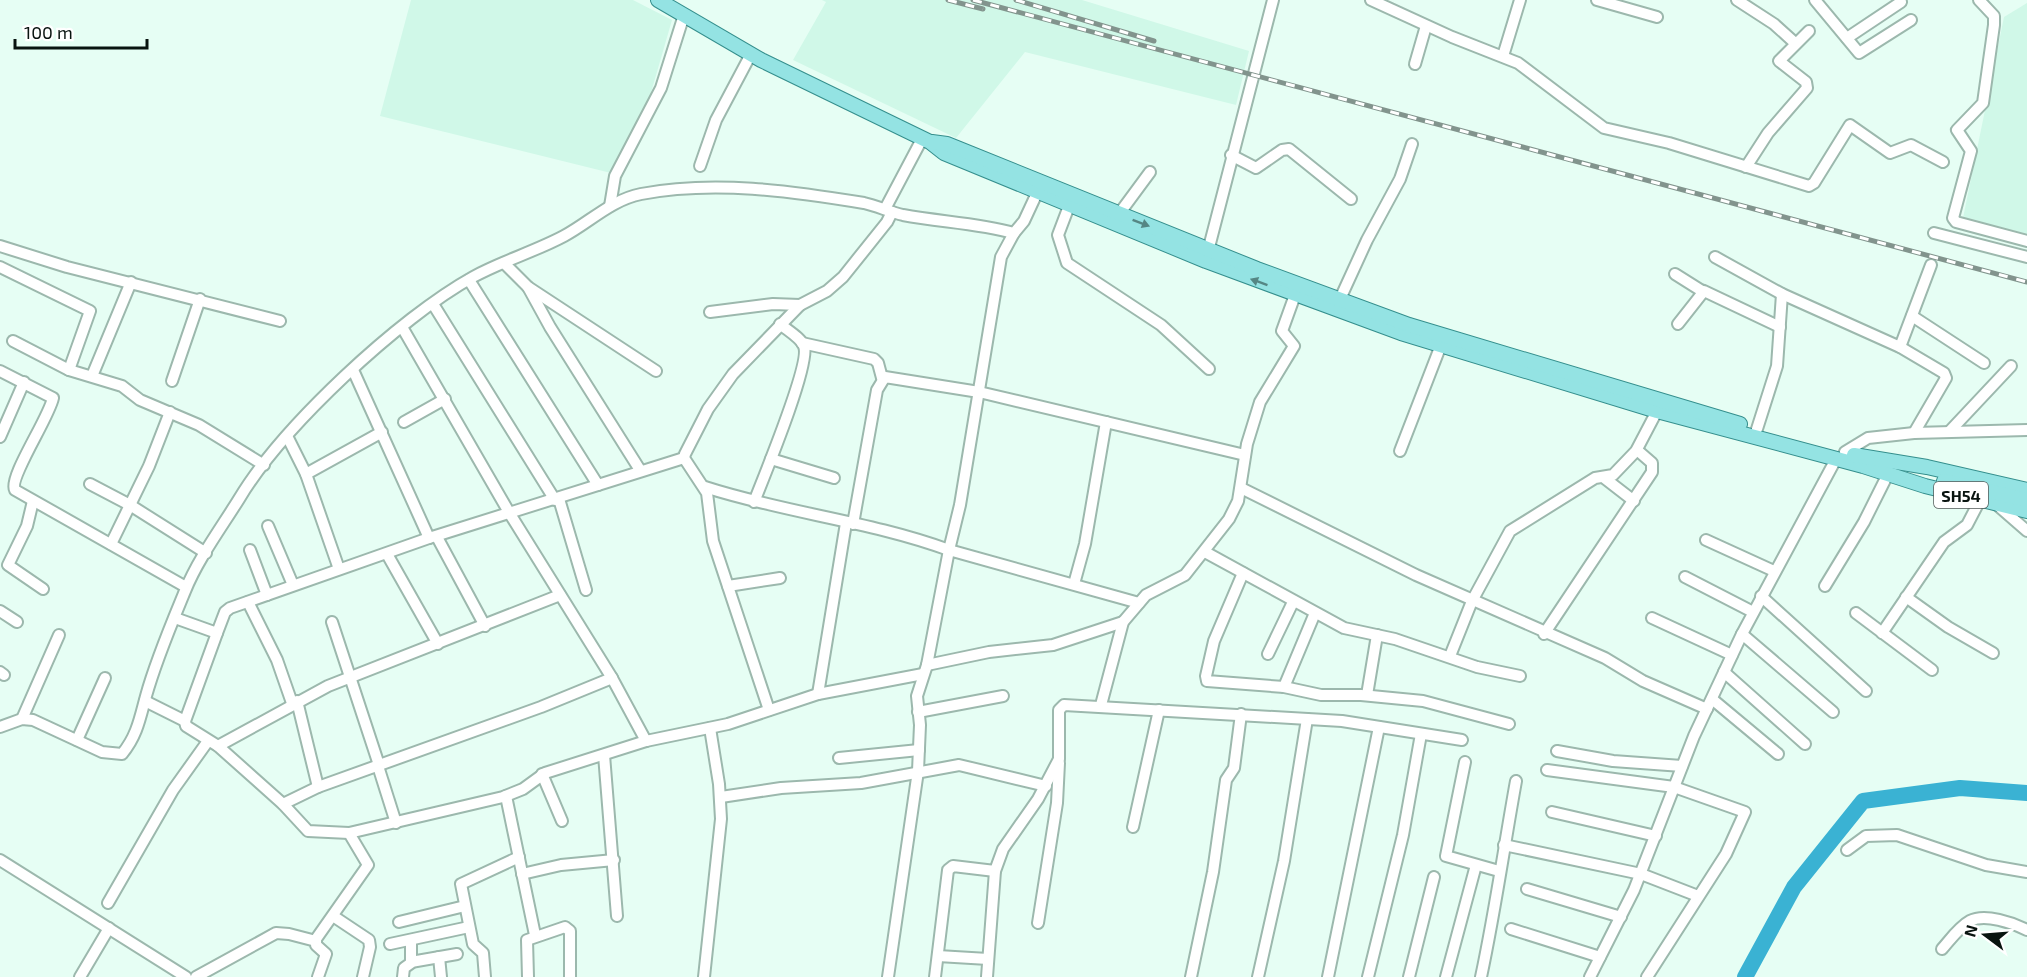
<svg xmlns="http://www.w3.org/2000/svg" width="2027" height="977" viewBox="0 0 2027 977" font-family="'Exo 2',sans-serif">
	<rect width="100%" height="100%" fill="#e6fef4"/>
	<!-- built -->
	<g fill="#d0f8e8">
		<polygon points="411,0 633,0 672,20 650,96 611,173 380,116"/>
		<polygon points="822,0 1082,0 1249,51 1236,105 1025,52 956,138 793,60 826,2"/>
		<polygon points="2027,3 2027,234 1963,218 2004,17"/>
	</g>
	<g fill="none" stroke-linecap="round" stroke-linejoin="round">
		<!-- river -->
		<polyline stroke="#3ab2d3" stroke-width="16" points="1745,977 1794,887 1863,801 1960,788 2027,793"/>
		<!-- minor casing -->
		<g stroke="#9cb8ad" stroke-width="14">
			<g id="minor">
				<polyline points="1371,0 1452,37 1518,63 1604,128 1669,143 1809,186 1814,183 1850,125 1890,153 1911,145 1943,162"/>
				<polyline points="1597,0 1657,17"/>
				<polyline points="1737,0 1774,24 1795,43"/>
				<polyline points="1815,0 1859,53 1911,20"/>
				<polyline points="1979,0 1994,16 1994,25 1983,103 1957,130 1971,151 1953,218 1956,222 2027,241"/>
				<polyline points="1847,38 1901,2"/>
				<polyline points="1503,56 1520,0"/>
				<polyline points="1415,64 1426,26"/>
				<polyline points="1231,155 1256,168 1282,150 1289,149 1351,199"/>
				<polyline points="700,166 716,120 751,54"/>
				<polyline points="1746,167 1768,133 1807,88 1806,82 1779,61 1809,31"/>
				<polyline points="610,206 615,176 661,88 684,15"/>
				<polyline points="1069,206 1058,235 1067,263 1161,325 1209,369"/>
				<polyline points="885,209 922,139"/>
				<polyline points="1119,214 1150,172"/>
				<polyline points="1934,233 2027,257"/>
				<polyline points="0,246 67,267 280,321"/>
				<polyline points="1207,255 1273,0"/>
				<polyline points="1715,257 1782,294 1900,347 1944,373 1946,378 1914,433"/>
				<polyline points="504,263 528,287 656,371"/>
				<polyline points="0,267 90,311 69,370"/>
				<polyline points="1675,274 1702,291"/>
				<polyline points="469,280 598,485"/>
				<polyline points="528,287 550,327 640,470"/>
				<polyline points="1340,299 1367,240 1400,179 1412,144"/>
				<polyline points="433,304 555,500"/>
				<polyline points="710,312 773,304 800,305"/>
				<polyline points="1912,316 1984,363"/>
				<polyline points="1678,324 1704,291 1780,327"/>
				<polyline points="402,327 510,514 612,678 646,741"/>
				<polyline points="13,341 69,370 122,386 140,400 199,425 264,465"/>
				<polyline points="802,343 874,359 878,363 882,378"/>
				<polyline points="1900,347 1931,265"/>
				<polyline points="353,370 429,538"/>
				<path d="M0,371L53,398C49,418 8,478 15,490L186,587"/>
				<polyline points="92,376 131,282"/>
				<polyline points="172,381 200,299"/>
				<polyline points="404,422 445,399"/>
				<polyline points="1757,429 1777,366 1782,294"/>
				<polyline points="1949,432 2011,366"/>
				<polyline points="287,436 306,474 339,569"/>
				<polyline points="0,437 24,382"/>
				<polyline points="1400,451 1441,345"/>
				<polyline points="1845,452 1868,438 1914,433 2027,430"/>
				<polyline points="771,459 834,478"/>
				<polyline points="306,474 382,432"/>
				<polyline points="1603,477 1634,501"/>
				<polyline points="90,484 130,505 206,553"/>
				<path d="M705,487C785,513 870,521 949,550L960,505L1001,257L1014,233"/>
				<polyline points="1241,488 1416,575 1605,658 1643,681 1707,709"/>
				<polyline points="559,499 586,590"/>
				<polyline points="33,501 27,526 8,565 43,589"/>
				<path d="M754,502C763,479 811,363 804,346C801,338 787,330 780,324"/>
				<polyline points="1996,504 2027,531"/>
				<polyline points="853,524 877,390 885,377 979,392 1245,455"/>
				<polyline points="268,526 293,585"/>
				<polyline points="437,537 485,626"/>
				<polyline points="1706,540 1774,571"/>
				<polyline points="111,544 149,466 170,412"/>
				<polyline points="250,550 267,595"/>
				<polyline points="1205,552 1344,628 1395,639 1477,667 1520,676"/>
				<polyline points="387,554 438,644"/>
				<polyline points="1243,573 1214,641 1206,676 1207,681 1284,687 1321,695 1361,695 1423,701 1509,724"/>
				<polyline points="1685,577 1753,612"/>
				<polyline points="1074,584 1085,544 1106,422"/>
				<polyline points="728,586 780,578"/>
				<polyline points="1825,586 1864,522 1888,474"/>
				<polyline points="1761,596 1866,691"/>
				<polyline points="1906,597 1948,627 1993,653"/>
				<polyline points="248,602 277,660 292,703"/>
				<polyline points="0,611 17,622"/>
				<polyline points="1856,613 1932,670"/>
				<polyline points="175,618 217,633 225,612 230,608 429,538 684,458"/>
				<polyline points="1652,618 1732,655"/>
				<polyline points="332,622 379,765"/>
				<polyline points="217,633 185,721 186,726 218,746 283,804 308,831 349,833 503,797 523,789 545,773 646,741 728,724 818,694 923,674"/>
				<polyline points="1882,633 1944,542 1967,525 1980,500"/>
				<polyline points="1544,634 1652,472 1652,463 1637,450"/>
				<polyline points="1742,634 1833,712"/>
				<polyline points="1268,654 1293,602"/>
				<polyline points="1450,656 1472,601 1510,531 1595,478 1613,475 1636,451 1657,411"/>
				<polyline points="927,665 989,652 1053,645 1123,622"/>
				<polyline points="0,672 4,675"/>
				<polyline points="1724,672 1805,744"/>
				<polyline points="1284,687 1315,613"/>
				<polyline points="818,694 846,523"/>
				<polyline points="1367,695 1377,635"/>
				<polyline points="1712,699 1778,754"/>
				<polyline points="145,701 185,721"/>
				<polyline points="297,701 318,787"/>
				<polyline points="1101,705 1123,622 1146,595 1185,575 1229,519 1238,501 1247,444 1260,402 1294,346 1282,331 1295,295"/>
				<polyline points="769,710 713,541 707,493 684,458 685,454 708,409 733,374 800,305 827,291 843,277 887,222 892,212"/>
				<polyline points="918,712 1003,696"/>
				<polyline points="22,719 59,635"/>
				<path d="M0,727L22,719L33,720L102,752L122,754C137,736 140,718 146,696C156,660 171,625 185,591C198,559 221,528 239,499C282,427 399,318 473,277C502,261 534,252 564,236C590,222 611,200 641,194C714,180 791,191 864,203C877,206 890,212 903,215C940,222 978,223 1014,233L1024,221L1037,193"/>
				<polyline points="77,740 105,678"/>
				<polyline points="218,746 328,686 560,595"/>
				<polyline points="1557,751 1613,761 1682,766"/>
				<polyline points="604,755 617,916"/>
				<polyline points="839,758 919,750"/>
				<polyline points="1465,762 1446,856 1499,871"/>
				<polyline points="378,766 396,823"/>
				<polyline points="1547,770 1674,787 1745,812 1726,854 1647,977"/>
				<polyline points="542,774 562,821"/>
				<polyline points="506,796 535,935"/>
				<polyline points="721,797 781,788 861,783 959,765 1046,786"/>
				<polyline points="283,804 318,787 541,707 612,678"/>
				<polyline points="1552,812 1656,836"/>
				<polyline points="1133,827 1159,710"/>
				<polyline points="1504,845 1641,874 1698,896"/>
				<polyline points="1847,850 1866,836 1897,835 1986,865 2027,872"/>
				<polyline points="0,860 186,977"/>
				<polyline points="522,874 561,865 614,860"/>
				<polyline points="1527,889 1621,917"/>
				<polyline points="108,903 173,790 208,741"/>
				<polyline points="333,916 369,940 370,947 363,977"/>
				<polyline points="399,922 465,906"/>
				<polyline points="1038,923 1057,803 1059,763"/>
				<polyline points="1511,929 1600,957"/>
				<polyline points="390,944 469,927"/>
				<path d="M1942,949C1950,940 1959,927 1970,921C1985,913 2013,923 2027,930"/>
				<polyline points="938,956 988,959"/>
				<polyline points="439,957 441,977"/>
				<polyline points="411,962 457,954"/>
				<polyline points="80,977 109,928"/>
				<polyline points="196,977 276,933 289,934 316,941"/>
				<polyline points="318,977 326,954 316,945 316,939 368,865 349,833"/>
				<polyline points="403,977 404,968 411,963 411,940"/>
				<polyline points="485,977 483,953 473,944 461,884 519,857"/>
				<polyline points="528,977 527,940 565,927 570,931 570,977"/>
				<polyline points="704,977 721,819 719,784 710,728"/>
				<polyline points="888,977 918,771 920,725 917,696 927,665 949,550 1139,603"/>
				<polyline points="935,977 948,870 953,866 995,871"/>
				<polyline points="987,977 995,871 1003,849 1038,799 1059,759 1059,710 1064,705 1342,721 1462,740"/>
				<polyline points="1191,977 1213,872 1226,780 1234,768 1241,714"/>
				<polyline points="1258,977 1284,861 1307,719"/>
				<polyline points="1328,977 1379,727"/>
				<polyline points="1368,977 1403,835 1421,734"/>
				<polyline points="1409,977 1434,877"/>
				<polyline points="1446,977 1476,865"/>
				<path d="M1481,977C1495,912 1504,847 1516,781"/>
				<polyline points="1590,977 1634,890 1694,736 1742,634 1836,459"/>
			</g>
		</g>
		<!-- major casing -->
		<g stroke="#358f8d" stroke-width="16">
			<g id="major">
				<polyline points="658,0 761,60 930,142 944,153 1206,261 1401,333 1657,411 1863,466 1925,486 2027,511"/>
				<polyline points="932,142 947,144 1257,269 1409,325 1740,424"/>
				<polyline points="1854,455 1927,467 2027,490"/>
				<polyline points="1944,481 2027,500"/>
			</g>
		</g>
		<!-- minor -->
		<use href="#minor" stroke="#fff" stroke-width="10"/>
		<!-- major -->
		<use href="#major" stroke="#94e3e3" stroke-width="14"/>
		<!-- rail casing -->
		<g stroke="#82948d" stroke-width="5">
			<g id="rail">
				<polyline points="948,0 983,9"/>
				<polyline points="973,0 2027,282"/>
				<polyline points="1016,0 1154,41"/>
			</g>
		</g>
		<!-- rail -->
		<use href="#rail" stroke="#fff" stroke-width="3" stroke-dasharray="9" stroke-linecap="butt"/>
	</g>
	<!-- one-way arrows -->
	<defs><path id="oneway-solid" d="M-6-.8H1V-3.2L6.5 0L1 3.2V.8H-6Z" transform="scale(1.5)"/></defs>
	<g fill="#558684">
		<use href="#oneway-solid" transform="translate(1141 223) rotate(21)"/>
		<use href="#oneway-solid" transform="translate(1259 282) rotate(-160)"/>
	</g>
	<g text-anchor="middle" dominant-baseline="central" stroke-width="4.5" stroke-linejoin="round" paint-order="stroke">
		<!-- shield labels -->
		<rect fill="#fff" stroke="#535a58" stroke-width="1.5" x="1934" y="482" width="54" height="26" rx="4.5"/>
		<g font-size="16" font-weight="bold" fill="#091410">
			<text x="1961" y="495">SH54</text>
		</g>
	</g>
	<!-- north arrow -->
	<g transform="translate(1985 935) rotate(286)" stroke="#ffffff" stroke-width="4.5" paint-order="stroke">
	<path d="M0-4.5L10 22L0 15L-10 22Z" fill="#091410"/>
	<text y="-9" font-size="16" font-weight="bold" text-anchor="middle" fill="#091410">N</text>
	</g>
	<!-- scale -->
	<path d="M15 39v9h132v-9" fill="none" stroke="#091410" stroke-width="3"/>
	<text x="24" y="39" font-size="18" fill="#091410" stroke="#ffffff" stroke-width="4.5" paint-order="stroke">100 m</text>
</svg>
